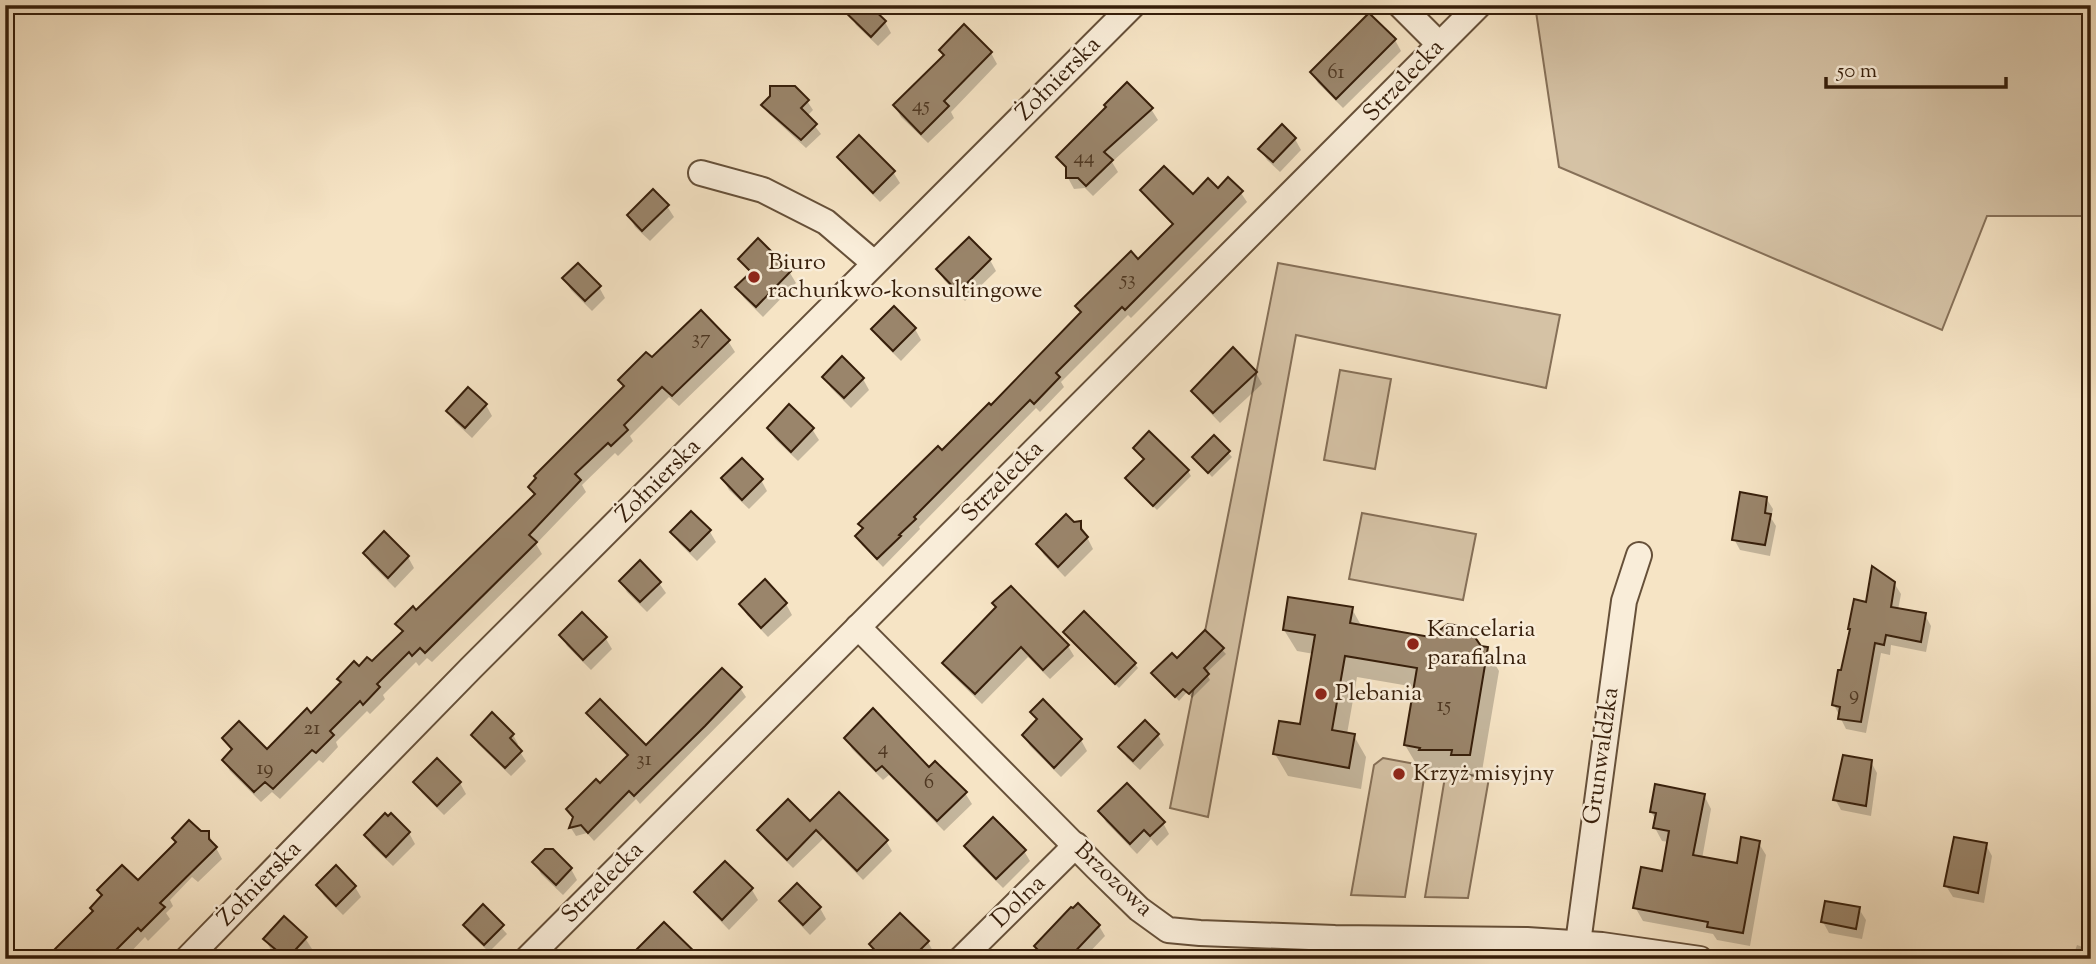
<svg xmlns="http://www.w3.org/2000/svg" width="2096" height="964" viewBox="0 0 2096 964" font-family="'Sorts Mill Goudy',serif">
	<rect width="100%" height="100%" fill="#f6e4c5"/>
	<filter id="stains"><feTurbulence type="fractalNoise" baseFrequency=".00286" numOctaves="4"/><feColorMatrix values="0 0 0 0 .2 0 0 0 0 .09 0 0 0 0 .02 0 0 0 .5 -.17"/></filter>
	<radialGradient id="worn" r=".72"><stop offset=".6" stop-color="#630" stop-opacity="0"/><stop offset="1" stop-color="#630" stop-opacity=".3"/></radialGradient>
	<!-- green -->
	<g fill="#d5c2a5" stroke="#867058" stroke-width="2">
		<polygon points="1535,5 2091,5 2091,216 1987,216 1942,330 1559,167"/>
		<polygon points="1278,263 1560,315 1546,388 1296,335 1208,817 1170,808"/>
		<polygon points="1340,370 1391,379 1375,469 1324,460"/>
		<polygon points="1362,513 1476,534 1463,600 1349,579"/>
		<polygon points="1383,758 1426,766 1405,897 1351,895 1374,765"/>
		<polygon points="1446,771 1489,778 1468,898 1425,897"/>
	</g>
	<!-- shadow -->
	<g fill="#0003">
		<polygon points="1030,5 1069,5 1059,15 1050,7 1034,13"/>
		<polygon points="850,14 885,22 891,33 878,46 856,25"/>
		<polygon points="1369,15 1395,40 1401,51 1343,108 1318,83 1312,73"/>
		<polygon points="941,50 991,53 997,64 951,112 954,118 928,143 901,117 895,106 944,56"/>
		<polygon points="807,101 813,110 807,116 821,134 806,148 769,114 763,106"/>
		<polygon points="1151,109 1158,120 1112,162 1118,172 1093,196 1085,188 1074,189 1068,178 1068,171 1058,157"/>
		<polygon points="1282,127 1295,139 1301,150 1280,172 1267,160 1260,149"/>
		<polygon points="840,157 893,172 900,183 880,202 846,168"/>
		<polygon points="1218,190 1241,193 1247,202 1131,318 1128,315 1061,382 1064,387 1040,412 1036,408 919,527 920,529 883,567 862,545 857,536 864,529 861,524 991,407 1081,314 1077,306 1138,261 1174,226 1148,200 1143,191 1193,197"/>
		<polygon points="667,206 674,217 650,241 635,227 629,216"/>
		<polygon points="969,239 990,260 996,271 965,301 944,280 938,269"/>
		<polygon points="758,240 790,273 796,283 763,317 744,298 737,287 751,274 740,259"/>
		<polygon points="564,279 599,287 605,298 592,311 571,290"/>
		<polygon points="874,329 915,329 921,340 901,361 880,340"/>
		<polygon points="728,341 735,352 679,406 669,397 630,436 633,441 618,456 615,453 582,485 586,492 536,544 542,554 432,662 427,658 419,666 416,662 383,695 385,699 370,714 367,711 336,742 338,747 323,763 319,760 280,799 272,792 261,802 230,771 224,760 232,751 224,739 267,752 311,715 359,668 372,664 403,634 398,624 416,612 536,497 530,487 652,360"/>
		<polygon points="1256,373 1262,384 1220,423 1200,402 1193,392"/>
		<polygon points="825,377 863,379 869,390 851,408 831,388"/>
		<polygon points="486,405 492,416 472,438 455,422 449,411"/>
		<polygon points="769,428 812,429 819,440 798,461 775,439"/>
		<polygon points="1214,437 1232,457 1212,477 1194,457"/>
		<polygon points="1135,448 1188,471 1191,476 1157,510 1130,483 1145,460"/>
		<polygon points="723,479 761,480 767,491 749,509 729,490"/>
		<polygon points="1766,498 1773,509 1771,518 1776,526 1770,556 1740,550 1734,539"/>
		<polygon points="691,513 710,532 716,542 697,561 679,543 672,532"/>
		<polygon points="1080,523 1093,549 1065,577 1044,555 1038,545 1073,524"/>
		<polygon points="384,533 408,557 414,568 395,588 371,564 365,553"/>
		<polygon points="621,582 659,583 666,593 647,612 627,592"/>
		<polygon points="1894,583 1901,594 1898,610 1925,615 1931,626 1926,652 1891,645 1890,655 1881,653 1866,733 1846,729 1834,705 1842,672 1867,604"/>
		<polygon points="741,604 786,604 792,615 768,637 747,615"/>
		<polygon points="997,608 1068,646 1074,656 1050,679 1028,657 982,704 951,674 944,663"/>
		<polygon points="1352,609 1362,627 1486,649 1499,671 1481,777 1466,777 1462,771 1434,771 1418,767 1405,745 1415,687 1357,677 1347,734 1354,736 1366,757 1361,789 1288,776 1275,754 1301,726 1314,654 1297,651 1284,630"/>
		<polygon points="582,615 606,639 612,649 591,670 567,646 561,635"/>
		<polygon points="1205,632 1226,654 1206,673 1210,680 1192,698 1187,692 1179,701 1153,674 1177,660"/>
		<polygon points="1068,637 1135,664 1138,668 1119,688"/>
		<polygon points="740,688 746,697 640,804 636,799 594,841 587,833 576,836 571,828 573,819 568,810 600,785 628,757 594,722 589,713 646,748"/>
		<polygon points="1032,712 1081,740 1087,751 1061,777 1030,746 1024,736 1038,722"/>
		<polygon points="473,735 513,735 518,744 516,746 526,761 511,776 478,744"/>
		<polygon points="1158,735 1164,745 1140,770 1127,758 1121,747"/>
		<polygon points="846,738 929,769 965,793 972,804 944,831 889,775 883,780 852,749"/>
		<polygon points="1871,762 1877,773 1871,816 1841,810 1835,799"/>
		<polygon points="415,782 460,783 466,794 444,815 422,793"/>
		<polygon points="1704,795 1711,809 1702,859 1738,865 1758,842 1766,855 1750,946 1717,940 1713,934 1643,921 1635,907 1663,873 1669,842 1662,841 1655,828 1656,820 1651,812"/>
		<polygon points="1100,811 1163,823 1169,834 1157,846 1151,839 1137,854 1106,822"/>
		<polygon points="810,823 886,841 892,851 863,880 823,839 793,868 765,840 759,830"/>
		<polygon points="200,832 208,833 222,859 198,882 192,877 170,900 173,906 166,913 170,919 148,941 145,937 124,959 48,958"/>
		<polygon points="409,833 415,844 393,866 372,846 366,835"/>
		<polygon points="1986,845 1992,856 1984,903 1953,897 1946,886"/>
		<polygon points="966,846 1024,851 1030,861 1003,888 972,857"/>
		<polygon points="552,851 571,869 577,880 563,895 541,874 535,863"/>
		<polygon points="725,863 752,890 758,900 729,930 703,903 696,892"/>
		<polygon points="318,885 355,887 361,897 343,915 324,896"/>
		<polygon points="782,901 820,908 826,919 810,935 788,912"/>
		<polygon points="483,907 507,934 489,952 469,933 465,925"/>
		<polygon points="1859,909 1866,920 1862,939 1829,933 1823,922"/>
		<polygon points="1099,926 1105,936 1083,959 1025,959 1046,937"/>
		<polygon points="305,938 312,949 303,959 281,959 271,950 265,939"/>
		<polygon points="928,942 934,953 928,959 880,959 871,945"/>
		<polygon points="2077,945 2091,950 2091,959 2072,959"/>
		<polygon points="428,954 433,959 422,959"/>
	</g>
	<!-- building -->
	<g fill="#9a856b" stroke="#361e0a" stroke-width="2">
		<polygon points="838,5 869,5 886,21 871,37"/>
		<polygon points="1369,13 1396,39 1336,99 1310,72"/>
		<polygon points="964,24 992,52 944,101 949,106 921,134 893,105 944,55 939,50"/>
		<polygon points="1127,82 1153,108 1104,152 1113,160 1086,186 1078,178 1066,178 1066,167 1056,157 1106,107 1104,105"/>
		<polygon points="770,86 795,86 809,100 801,108 817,124 801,140 761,105 770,96"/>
		<polygon points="1282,124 1296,138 1273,162 1258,149"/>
		<polygon points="859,135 895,171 873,193 837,157"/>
		<polygon points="1164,166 1193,194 1208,178 1218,188 1228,177 1243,191 1125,310 1122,307 1056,373 1060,377 1034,404 1030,400 914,517 916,519 899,535 901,536 877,559 855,536 863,528 858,524 938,446 942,450 989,403 991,405 1081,312 1075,306 1131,251 1138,259 1173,224 1140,190"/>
		<polygon points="653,189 669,205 642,231 627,215"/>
		<polygon points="969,237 991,259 958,292 936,269"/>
		<polygon points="758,238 791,271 756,307 735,287 751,272 738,259"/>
		<polygon points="578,263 601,286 585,301 562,278"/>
		<polygon points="894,306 916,328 893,351 871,329"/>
		<polygon points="701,310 730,340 672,396 662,387 624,425 628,430 611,446 608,443 575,474 581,480 529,535 537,542 425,653 420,648 412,656 409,652 377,684 380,687 363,705 360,701 330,731 334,735 316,753 312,750 273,789 265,782 254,792 222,760 232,749 222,738 239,721 267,749 307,708 311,713 341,682 337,679 354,661 359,666 367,657 372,661 403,631 395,624 413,606 416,610 535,494 528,487 536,478 534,476 624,386 618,380 646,352 652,357"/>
		<polygon points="1233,347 1257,372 1213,413 1191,391"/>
		<polygon points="842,356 864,378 844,398 822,377"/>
		<polygon points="468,387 487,404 465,428 446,411"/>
		<polygon points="789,404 814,428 791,452 767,428"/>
		<polygon points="1149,431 1189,470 1153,506 1125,478 1144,459 1133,448"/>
		<polygon points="1214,435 1230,451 1208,473 1192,457"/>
		<polygon points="742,458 763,479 742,500 721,478"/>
		<polygon points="1740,492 1767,497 1765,513 1771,514 1765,545 1732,540"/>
		<polygon points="691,511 711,530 690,551 670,532"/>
		<polygon points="1066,514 1074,522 1081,521 1081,529 1088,537 1058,567 1036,544"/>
		<polygon points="384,531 409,556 388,578 363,553"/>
		<polygon points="640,560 661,582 640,602 619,581"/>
		<polygon points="1872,566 1895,582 1891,607 1926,613 1921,642 1886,635 1884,645 1875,643 1861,722 1838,719 1840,707 1832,705 1838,670 1841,670 1850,629 1848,629 1854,599 1866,602"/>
		<polygon points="765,579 787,603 761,628 739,604"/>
		<polygon points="1011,586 1069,645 1043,670 1021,647 975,694 942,663 996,607 992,603"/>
		<polygon points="1288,597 1353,607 1350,623 1430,637 1448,624 1468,627 1481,646 1488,647 1470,755 1451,755 1452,750 1419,750 1420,748 1404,745 1417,668 1345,656 1332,730 1355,734 1349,768 1273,754 1279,721 1300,724 1315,635 1283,630"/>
		<polygon points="1084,611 1136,663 1115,684 1063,632"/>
		<polygon points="582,612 607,637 583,660 559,635"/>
		<polygon points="1205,630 1224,648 1204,668 1209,674 1189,694 1183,689 1175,697 1151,673 1172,653 1177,658"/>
		<polygon points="722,668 742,687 705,726 634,796 629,791 588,833 581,825 569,828 573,817 566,809 596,779 600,783 628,755 586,713 600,699 646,745"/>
		<polygon points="1043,699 1082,739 1054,768 1022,735 1037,719 1030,712"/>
		<polygon points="873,708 929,767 935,761 967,792 937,821 882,766 876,771 844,738"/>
		<polygon points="492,712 514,734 510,738 522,751 505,768 471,735"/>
		<polygon points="1145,720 1159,734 1133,761 1118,747"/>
		<polygon points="1843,755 1872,760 1866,806 1833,800"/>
		<polygon points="437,758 461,782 437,806 413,782"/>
		<polygon points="1127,783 1165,822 1150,836 1144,830 1130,844 1098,811"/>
		<polygon points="1655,784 1705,794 1693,855 1737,863 1741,837 1760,841 1743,933 1707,927 1708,922 1633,908 1641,867 1662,871 1669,831 1653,828 1656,813 1650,812"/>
		<polygon points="839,792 888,840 857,871 816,830 787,860 757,830 788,799 810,821"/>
		<polygon points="385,813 388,816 391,813 410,832 386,857 364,835"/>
		<polygon points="993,817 1026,850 996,879 964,846"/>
		<polygon points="189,820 201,831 209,831 209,839 217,847 160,903 165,907 141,931 138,928 107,959 45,959 93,911 90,908 102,895 97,890 122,865 138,880 176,842 172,838"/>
		<polygon points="1954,837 1987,843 1978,893 1944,886"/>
		<polygon points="545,849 553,849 572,868 556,885 532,862"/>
		<polygon points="725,861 753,888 722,920 694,892"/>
		<polygon points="336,865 356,886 336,906 316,885"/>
		<polygon points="797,883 821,907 803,925 779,901"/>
		<polygon points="1825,901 1860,907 1856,929 1821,922"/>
		<polygon points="1078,903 1100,925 1068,959 1047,959 1034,946 1071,907 1073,908"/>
		<polygon points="483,904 504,925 484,945 463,925"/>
		<polygon points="900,913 929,941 911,959 883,959 869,944"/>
		<polygon points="284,916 307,937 287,959 263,939"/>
		<polygon points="664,922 702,959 627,959"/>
	</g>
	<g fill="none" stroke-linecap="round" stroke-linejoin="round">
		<!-- minor casing -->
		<g stroke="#665039" stroke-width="28">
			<g id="minor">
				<polyline points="1400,5 1439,44"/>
				<polyline points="701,173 763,190 826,222 874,263"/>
				<polyline points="858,627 1097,868 1139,909 1168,930 1200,933 1335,938 1527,940 1602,945 1700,959"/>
				<polyline points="1576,958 1624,601 1639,555"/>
				<polyline points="187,959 471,668 1133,5"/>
				<polyline points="527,959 1479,5"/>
				<polyline points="961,959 1076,845"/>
			</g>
		</g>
		<!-- minor -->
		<use href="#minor" stroke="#f9edd9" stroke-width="24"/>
	</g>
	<!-- markers -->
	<g fill="#8f2418" stroke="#f9edd9" stroke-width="2.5">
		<circle cx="754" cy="277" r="7"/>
		<circle cx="1413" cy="644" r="7"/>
		<circle cx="1321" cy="694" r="7"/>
		<circle cx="1399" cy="774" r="7"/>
	</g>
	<g text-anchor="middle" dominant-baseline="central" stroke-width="5" stroke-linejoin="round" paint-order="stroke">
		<!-- number labels -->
		<g font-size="21" fill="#4f3822">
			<text x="1336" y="73">61</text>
			<text x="921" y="106">45</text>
			<text x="1084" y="158">44</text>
			<text x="1128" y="280">53</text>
			<text x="701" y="339">37</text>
			<text x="1854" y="695">9</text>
			<text x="1444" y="706">15</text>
			<text x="312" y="729">21</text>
			<text x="883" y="749">4</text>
			<text x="644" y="760">31</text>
			<text x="265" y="769">19</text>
			<text x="929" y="783">6</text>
		</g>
		<!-- street labels -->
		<g font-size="24" fill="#361e0a" stroke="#f9edd9">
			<text transform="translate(1059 79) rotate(-45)">Żołnierska</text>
			<text transform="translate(1404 81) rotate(-46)">Strzelecka</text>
			<text transform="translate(659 481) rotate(-45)">Żołnierska</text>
			<text transform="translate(1003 482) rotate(-45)">Strzelecka</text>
			<text transform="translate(1602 756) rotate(-82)">Grunwaldzka</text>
			<text transform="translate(1113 880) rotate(43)">Brzozowa</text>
			<text transform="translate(603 883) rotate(-45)">Strzelecka</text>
			<text transform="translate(260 884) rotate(-46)">Żołnierska</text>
			<text transform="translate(1019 902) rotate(-44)">Dolna</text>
		</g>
		<!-- poi labels -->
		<g font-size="24" fill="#361e0a" stroke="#f9edd9" text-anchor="start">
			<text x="768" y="263">Biuro<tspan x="768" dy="28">rachunkwo-konsultingowe</tspan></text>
			<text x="1427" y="630">Kancelaria<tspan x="1427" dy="28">parafialna</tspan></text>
			<text x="1335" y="694">Plebania</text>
			<text x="1413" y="774">Krzyż misyjny</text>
		</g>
	</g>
	<!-- margin -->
	<rect width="2096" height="964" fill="none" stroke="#f6e4c5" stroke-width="28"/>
	<rect x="7" y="7" width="2082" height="950" fill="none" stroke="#361e0a" stroke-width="3.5"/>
	<rect x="14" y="14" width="2068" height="936" fill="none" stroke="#361e0a" stroke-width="2"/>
	<!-- scale -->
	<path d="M1826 77v10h180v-10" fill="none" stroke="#361e0a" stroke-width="3.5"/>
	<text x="1837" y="77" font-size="21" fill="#361e0a" stroke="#f9edd9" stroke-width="5" paint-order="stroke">50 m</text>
	<rect width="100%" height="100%" filter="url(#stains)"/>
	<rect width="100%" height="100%" fill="url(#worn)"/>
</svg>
